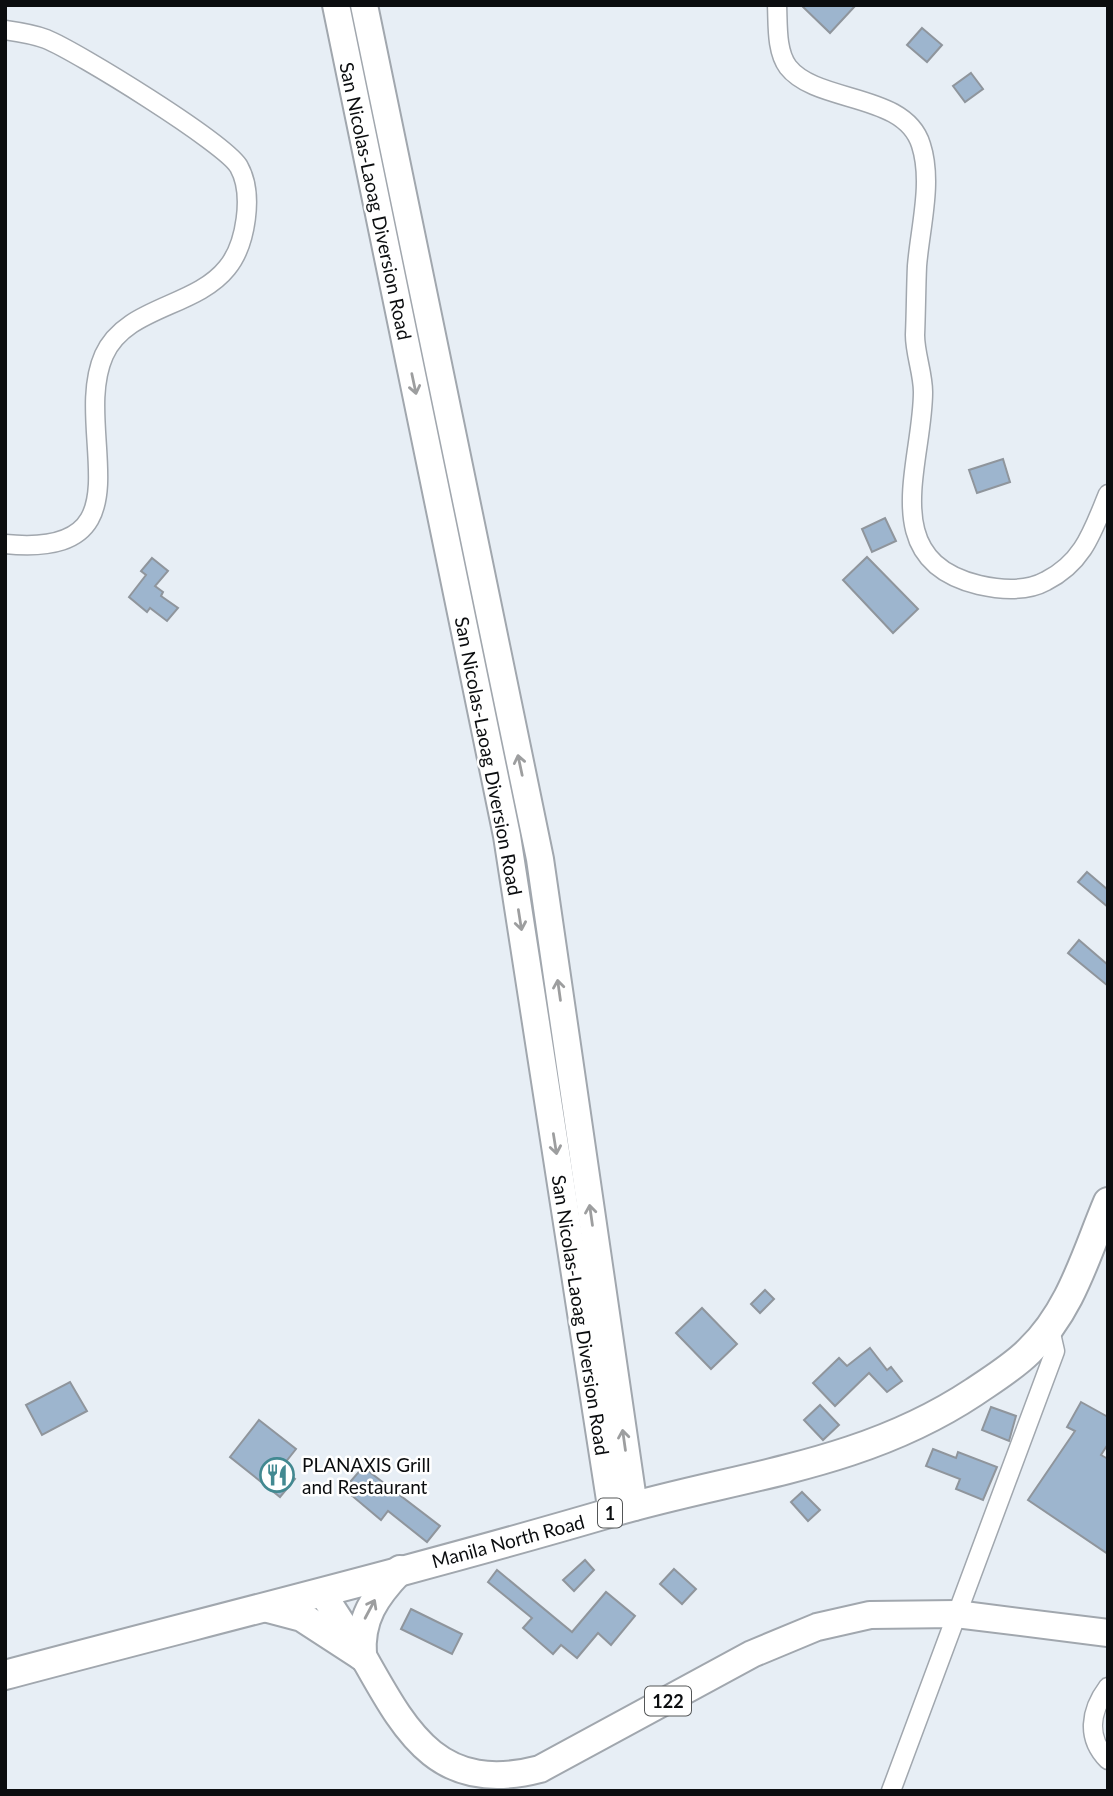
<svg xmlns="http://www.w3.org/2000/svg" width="1113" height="1796" viewBox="0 0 1113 1796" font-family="Lato,sans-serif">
	<rect width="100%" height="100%" fill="#e7eef5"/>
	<!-- building -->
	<g fill="#9db5ce" stroke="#8f959c" stroke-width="2">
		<polygon points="801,5 856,5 830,33"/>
		<polygon points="922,28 942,45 927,62 907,45"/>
		<polygon points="971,73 983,89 965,102 953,86"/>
		<polygon points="1003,459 1010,482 977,493 969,470"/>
		<polygon points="885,518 896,541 872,552 862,529"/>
		<polygon points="867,557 918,609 893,633 843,580"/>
		<polygon points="152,558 168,571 155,586 163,592 161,596 178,608 167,621 150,608 147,612 129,597 146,575 141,571"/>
		<polygon points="1087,872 1108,890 1108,907 1078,882"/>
		<polygon points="1079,940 1108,965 1108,986 1068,953"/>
		<polygon points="765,1290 774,1299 760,1313 751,1304"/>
		<polygon points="702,1308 737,1344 711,1369 676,1333"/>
		<polygon points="870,1348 887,1370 891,1367 902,1381 887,1392 869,1373 835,1406 813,1383 839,1358 847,1366"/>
		<polygon points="70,1382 87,1411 42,1435 26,1405"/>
		<polygon points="1081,1402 1108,1417 1108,1444 1101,1455 1108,1459 1108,1554 1028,1500 1075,1431 1067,1427"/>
		<polygon points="820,1405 839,1425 823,1440 804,1420"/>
		<polygon points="991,1407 1016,1416 1009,1441 982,1430"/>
		<polygon points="259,1420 296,1449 281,1468 295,1479 280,1497 230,1457"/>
		<polygon points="933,1449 956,1458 958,1452 997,1467 983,1500 956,1489 960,1479 926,1466"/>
		<polygon points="363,1467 440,1526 427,1542 388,1511 381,1520 344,1489"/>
		<polygon points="802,1492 820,1510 808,1521 791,1502"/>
		<polygon points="585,1560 594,1570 574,1591 563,1580"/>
		<polygon points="674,1569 696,1589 682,1604 660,1584"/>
		<polygon points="497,1570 572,1632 606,1592 635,1616 611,1645 598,1633 577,1658 561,1645 553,1654 523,1628 532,1618 488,1582"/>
		<polygon points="411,1609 462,1634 452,1654 401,1629"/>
	</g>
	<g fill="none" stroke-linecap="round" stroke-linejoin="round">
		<!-- minor casing -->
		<g stroke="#a1a7ae" stroke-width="21">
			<g id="minor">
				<path d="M777,5C778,24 776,51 788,67C817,104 905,92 921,145C933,182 920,228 917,266C916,289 916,312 915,335C915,354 923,373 923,392C923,463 875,560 979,585C1001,590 1026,592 1046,581C1084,562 1093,530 1108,494"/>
				<path d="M5,30C19,32 33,34 46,39C76,51 227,144 239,167C254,194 246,245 227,268C195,308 126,306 104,355C70,431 155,559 5,544"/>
				<path d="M1108,1687C1090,1711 1086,1738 1108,1760"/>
				<polyline points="891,1791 1055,1351 1050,1329"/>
			</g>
		</g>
		<!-- primary casing -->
		<g stroke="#a1a7ae" stroke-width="30">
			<g id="primary">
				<polyline points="336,5 507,836 612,1513"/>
				<polyline points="364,5 540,859 634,1507"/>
				<path d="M322,1592C335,1614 350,1635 363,1656C405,1730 437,1796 540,1769L752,1654L817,1627L870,1615L956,1614L1108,1633"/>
			</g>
		</g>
		<!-- trunk casing -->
		<g stroke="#a1a7ae" stroke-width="32">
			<g id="trunk">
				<polyline points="268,1608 302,1617 362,1656"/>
				<path d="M362,1656C359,1619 375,1596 400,1570"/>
				<path d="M5,1675C208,1621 412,1571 613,1512C739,1475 861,1467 974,1392C993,1379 1013,1367 1029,1351C1071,1311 1086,1254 1108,1202"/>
			</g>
		</g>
		<!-- minor -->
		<use href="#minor" stroke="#fff" stroke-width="18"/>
		<!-- primary -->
		<use href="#primary" stroke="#fff" stroke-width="26"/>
		<!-- trunk -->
		<use href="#trunk" stroke="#fff" stroke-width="28"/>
	</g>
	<!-- one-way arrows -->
	<defs><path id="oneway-shaft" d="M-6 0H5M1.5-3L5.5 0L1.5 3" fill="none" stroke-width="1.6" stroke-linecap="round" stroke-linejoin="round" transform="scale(1.75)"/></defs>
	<g stroke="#9d9e9f">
		<use href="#oneway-shaft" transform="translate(414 384) rotate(78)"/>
		<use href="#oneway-shaft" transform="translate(520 765) rotate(-102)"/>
		<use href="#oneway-shaft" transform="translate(520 920) rotate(81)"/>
		<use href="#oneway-shaft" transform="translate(559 990) rotate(-98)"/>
		<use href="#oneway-shaft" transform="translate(555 1144) rotate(81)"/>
		<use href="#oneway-shaft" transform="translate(591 1215) rotate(-98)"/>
		<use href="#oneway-shaft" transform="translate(624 1440) rotate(-98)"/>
		<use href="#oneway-shaft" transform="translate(370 1609) rotate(-62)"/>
	</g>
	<!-- icons -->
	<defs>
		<g id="restaurant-ring" transform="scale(1.75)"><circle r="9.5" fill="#fff" stroke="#428991" stroke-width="1.5"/><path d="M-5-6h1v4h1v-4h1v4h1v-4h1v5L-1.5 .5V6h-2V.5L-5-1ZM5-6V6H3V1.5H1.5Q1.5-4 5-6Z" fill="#428991"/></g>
	</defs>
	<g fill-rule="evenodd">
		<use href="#restaurant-ring" x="277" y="1475"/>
	</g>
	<g text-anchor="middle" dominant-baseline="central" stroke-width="5" stroke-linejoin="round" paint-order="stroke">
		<!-- shield labels -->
		<g fill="#fff" stroke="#545657" stroke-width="2">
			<rect x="598" y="1498.5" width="24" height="29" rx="5"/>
			<rect x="645" y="1686.5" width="46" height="29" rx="5"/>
		</g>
		<g font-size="18" font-weight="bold" fill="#0b0d0f">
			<text x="610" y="1513">1</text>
			<text x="668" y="1701">122</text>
		</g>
		<!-- street labels -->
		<g font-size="19" fill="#0b0d0f" stroke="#fff">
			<text transform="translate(376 201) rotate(78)">San Nicolas-Laoag Diversion Road</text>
			<text transform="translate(489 756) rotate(79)">San Nicolas-Laoag Diversion Road</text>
			<text transform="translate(581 1315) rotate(81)">San Nicolas-Laoag Diversion Road</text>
			<text transform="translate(508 1541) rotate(-15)">Manila North Road</text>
		</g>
		<!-- poi labels -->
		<g font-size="19" fill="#0b0d0f" stroke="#fff" text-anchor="start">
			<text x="302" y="1464">PLANAXIS Grill<tspan x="302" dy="22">and Restaurant</tspan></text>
		</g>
	</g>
	<!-- border -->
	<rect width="1113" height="1796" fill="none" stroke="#0b0d0f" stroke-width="14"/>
</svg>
